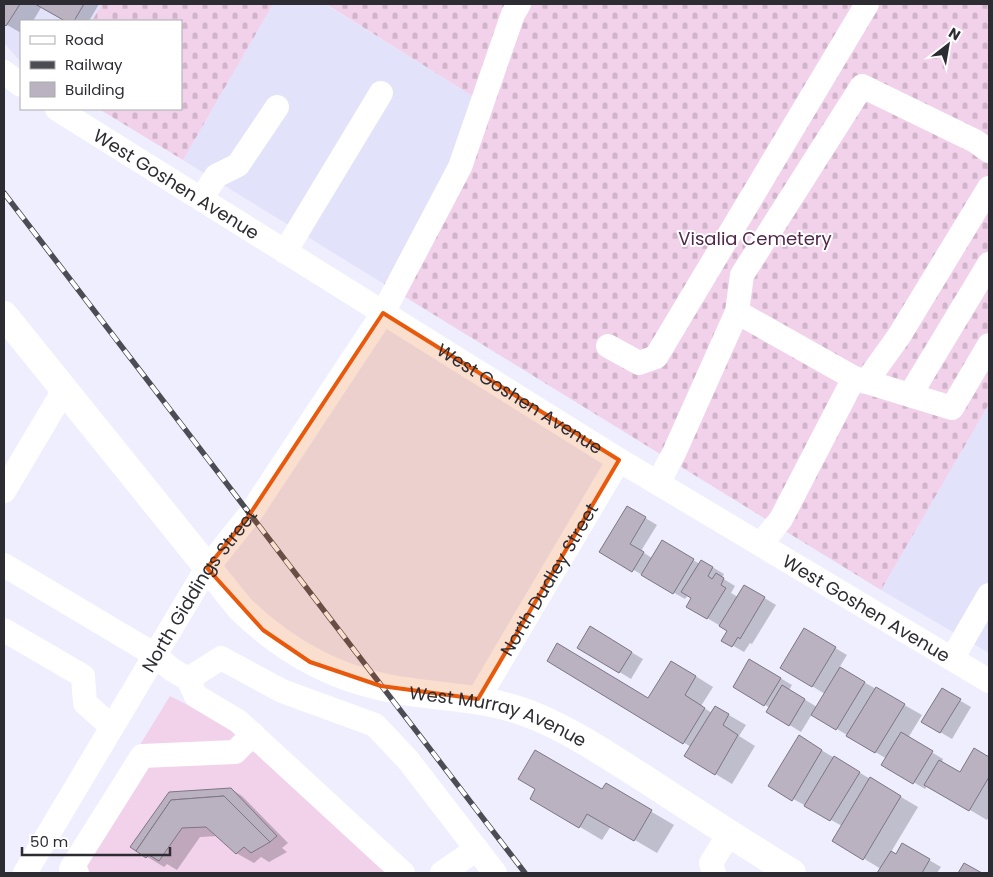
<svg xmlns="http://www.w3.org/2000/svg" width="993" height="877" viewBox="0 0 993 877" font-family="Poppins,sans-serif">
	<defs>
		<pattern id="cemetery-stones" width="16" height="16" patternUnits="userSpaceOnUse" patternTransform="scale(1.25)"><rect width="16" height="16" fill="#f2d1eb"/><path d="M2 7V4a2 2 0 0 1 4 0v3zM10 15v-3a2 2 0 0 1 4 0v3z" fill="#d0b4ca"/></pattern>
	</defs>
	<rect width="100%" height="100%" fill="#eef"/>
	<!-- built -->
	<g fill="#e2e2fa">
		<polygon points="4,4 102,4 92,21 21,21 21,62 4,43"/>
		<polygon points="273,4 325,4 474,97 450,172 384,284 183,160"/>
		<polygon points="989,404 989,653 881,590"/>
	</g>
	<!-- cemetery -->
	<g fill="url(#cemetery-stones)">
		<polygon points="102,4 273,4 183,160 99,109 181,109 181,21 92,21"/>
		<polygon points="326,4 989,4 989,404 881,590 384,284 450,172 474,97"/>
	</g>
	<!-- garden -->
	<polygon fill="#f2d1eb" points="170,696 233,728 386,873 61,873"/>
	<!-- shadow -->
	<g fill="#0003">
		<polygon points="5,4 99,4 89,21 68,21 42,6 33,21 21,21 21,33 4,23"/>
		<polygon points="627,507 657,525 641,551 652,558 662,542 700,564 702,561 724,574 722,578 735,586 731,593 738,597 745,586 776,605 752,644 750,643 744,652 723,640 729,631 707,618 692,598 688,595 685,599 600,551"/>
		<polygon points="590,628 643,659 631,679 578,647"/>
		<polygon points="805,630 847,655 839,668 922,715 908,738 943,759 942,762 961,773 975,750 989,759 989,816 987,820 928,785 925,789 883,764 887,759 812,714 801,732 768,712 770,708 734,686 750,660 792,685 789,690 817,707 825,694 782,668"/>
		<polygon points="549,660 649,700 689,672 713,687 701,706 712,713 715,707 746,725 739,736 755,746 732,784 686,756 691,747"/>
		<polygon points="942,690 971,707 952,739 923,722"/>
		<polygon points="799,737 918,807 891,852 896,855 903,845 941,867 937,873 880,873 881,869 833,840 842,826 770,786"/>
		<polygon points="606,785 674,825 657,853 611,826 602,840 531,798 603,790"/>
		<polygon points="231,789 242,796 288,843 282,848 287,852 269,862 261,857 254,863 236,853 219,836 200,837 177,870 167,864 164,867 131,847"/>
	</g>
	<!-- building -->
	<g fill="#bab2c1" stroke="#7d7684">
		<polygon points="4,4 20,4 6,26 4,24"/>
		<polygon points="35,4 84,4 74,21 65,21"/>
		<polygon points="627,506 646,517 630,544 644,552 632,572 599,552"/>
		<polygon points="662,540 694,559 673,594 641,575"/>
		<polygon points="701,560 713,567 708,576 712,579 716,573 724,578 721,585 726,588 707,619 686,607 691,598 681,592"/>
		<polygon points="744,585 765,597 740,639 738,637 732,647 721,641 727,631 719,626"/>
		<polygon points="590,626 632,652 619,673 577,648"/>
		<polygon points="804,628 836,647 812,687 780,668"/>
		<polygon points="557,643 648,698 671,661 696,676 685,695 705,708 683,744 547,661"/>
		<polygon points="749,659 781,678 764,706 733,687"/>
		<polygon points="840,667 865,682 836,730 811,715"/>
		<polygon points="782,685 805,699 789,726 766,712"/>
		<polygon points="876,687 905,704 875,753 846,736"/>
		<polygon points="942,688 961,699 940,733 921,722"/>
		<polygon points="715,706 729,714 723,725 738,735 715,775 684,756"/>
		<polygon points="901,732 933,751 913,784 881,765"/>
		<polygon points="799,735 822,750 792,801 768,786"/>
		<polygon points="974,748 989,757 989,777 969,811 924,785 939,760 960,772"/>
		<polygon points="535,750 602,789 606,783 652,810 634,841 587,814 579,828 530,799 535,789 518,779"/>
		<polygon points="834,756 860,772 830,821 804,806"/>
		<polygon points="870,777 901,796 863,860 832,841"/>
		<polygon points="231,788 277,836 270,842 224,796 171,800 136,851 130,847 169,792"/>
		<polygon points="224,796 270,842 251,853 244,847 236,854 206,827 182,828 159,861 149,855 146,858 136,851 171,800"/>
		<polygon points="902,843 930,859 922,873 877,873 891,851 896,854"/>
		<polygon points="964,863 982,873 958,873"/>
	</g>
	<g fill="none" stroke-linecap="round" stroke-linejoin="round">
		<!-- minor -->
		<g stroke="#fff" stroke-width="24">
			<polyline points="4,72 21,85"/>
			<path id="s1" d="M57,109L619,460L989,681"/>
			<polyline points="201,199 216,176 238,165 277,107"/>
			<polyline points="285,252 381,93"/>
			<polyline points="737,312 742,275 862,86 975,141 989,151"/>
			<polyline points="608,346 639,363 656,357 867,4"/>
			<polyline points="854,378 952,408 989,345"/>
			<polyline points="866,382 899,336 989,188"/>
			<polyline points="910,395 989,264"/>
			<polyline points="658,483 674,453 737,312 854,378 781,519 761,544"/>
			<polyline points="4,491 64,390"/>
			<polyline points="4,565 155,655 171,669 188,679 196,696 238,721 403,873"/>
			<polyline points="4,630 83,676 85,703 112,727"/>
			<polyline points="952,659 989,595"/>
			<polyline points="188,679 221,658 282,691 375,725 408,760 495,873"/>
			<path id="s2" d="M478,699L619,460"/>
			<path id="s3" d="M25,873L207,568L250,514L383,313L460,167L513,14L519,4"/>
			<polyline points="77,873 71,869 142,756 235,752 253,734"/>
			<polyline points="442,873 477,849"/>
			<polyline points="714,873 711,863 729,834"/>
		</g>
		<!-- major -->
		<path stroke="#fff" stroke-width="28" id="s4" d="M4,315L241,609C290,656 343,683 411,692C454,698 496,699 537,717C575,733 610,757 645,779C694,811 743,843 792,873"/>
		<!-- rail casing -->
		<g stroke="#4c4c54" stroke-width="5.5">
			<polyline id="rail" points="4,193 525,873"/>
		</g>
		<!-- rail -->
		<use href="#rail" stroke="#fff" stroke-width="4" stroke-dasharray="11" stroke-linecap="butt"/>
	</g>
	<!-- marked area -->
	<path fill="#e8590c" fill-opacity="0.2" stroke="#e8590c" stroke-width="4" stroke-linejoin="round" d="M383,313L619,460L478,699L381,686L310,662L263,630L207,568L250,514Z"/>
	<g text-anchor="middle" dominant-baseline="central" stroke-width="4" stroke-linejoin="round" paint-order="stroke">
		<!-- street labels -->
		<g font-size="18" fill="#2c2c32" stroke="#fff">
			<text stroke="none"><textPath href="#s1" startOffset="141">West Goshen Avenue</textPath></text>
			<text stroke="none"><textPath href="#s1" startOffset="546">West Goshen Avenue</textPath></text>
			<text stroke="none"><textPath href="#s2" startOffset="139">North Dudley Street</textPath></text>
			<text stroke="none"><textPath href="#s3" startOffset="332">North Giddings Street</textPath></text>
			<text stroke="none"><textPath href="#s1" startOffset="951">West Goshen Avenue</textPath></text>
			<text stroke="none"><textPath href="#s4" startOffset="661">West Murray Avenue</textPath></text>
		</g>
		<!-- park labels -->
		<g font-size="18" fill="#52274c" stroke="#fff">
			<text x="755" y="238">Visalia Cemetery</text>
		</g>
	</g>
	<!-- border -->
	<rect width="993" height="877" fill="none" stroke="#2c2c32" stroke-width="10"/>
	<!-- legend -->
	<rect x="20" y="20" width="162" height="90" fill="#ffffff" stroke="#ababad"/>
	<rect x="30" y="36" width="25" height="8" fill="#ffffff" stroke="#ababad"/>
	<text x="65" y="45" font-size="15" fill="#2c2c32">Road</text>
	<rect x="30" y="61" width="25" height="8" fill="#4c4c54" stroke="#ababad"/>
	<text x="65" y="70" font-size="15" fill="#2c2c32">Railway</text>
	<rect x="30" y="82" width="25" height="15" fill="#bab2c1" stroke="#ababad"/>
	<text x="65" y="95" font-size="15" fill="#2c2c32">Building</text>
	<!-- north arrow -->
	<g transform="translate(948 45) rotate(31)" stroke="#ffffff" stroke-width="4" paint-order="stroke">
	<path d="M0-4L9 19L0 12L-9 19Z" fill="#2c2c32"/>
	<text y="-8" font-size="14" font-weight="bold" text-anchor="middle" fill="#2c2c32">N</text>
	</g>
	<!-- scale -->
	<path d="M22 847v8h148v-8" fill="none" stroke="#2c2c32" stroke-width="2.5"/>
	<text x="30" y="847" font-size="15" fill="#2c2c32" stroke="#ffffff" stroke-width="4" paint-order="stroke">50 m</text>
</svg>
